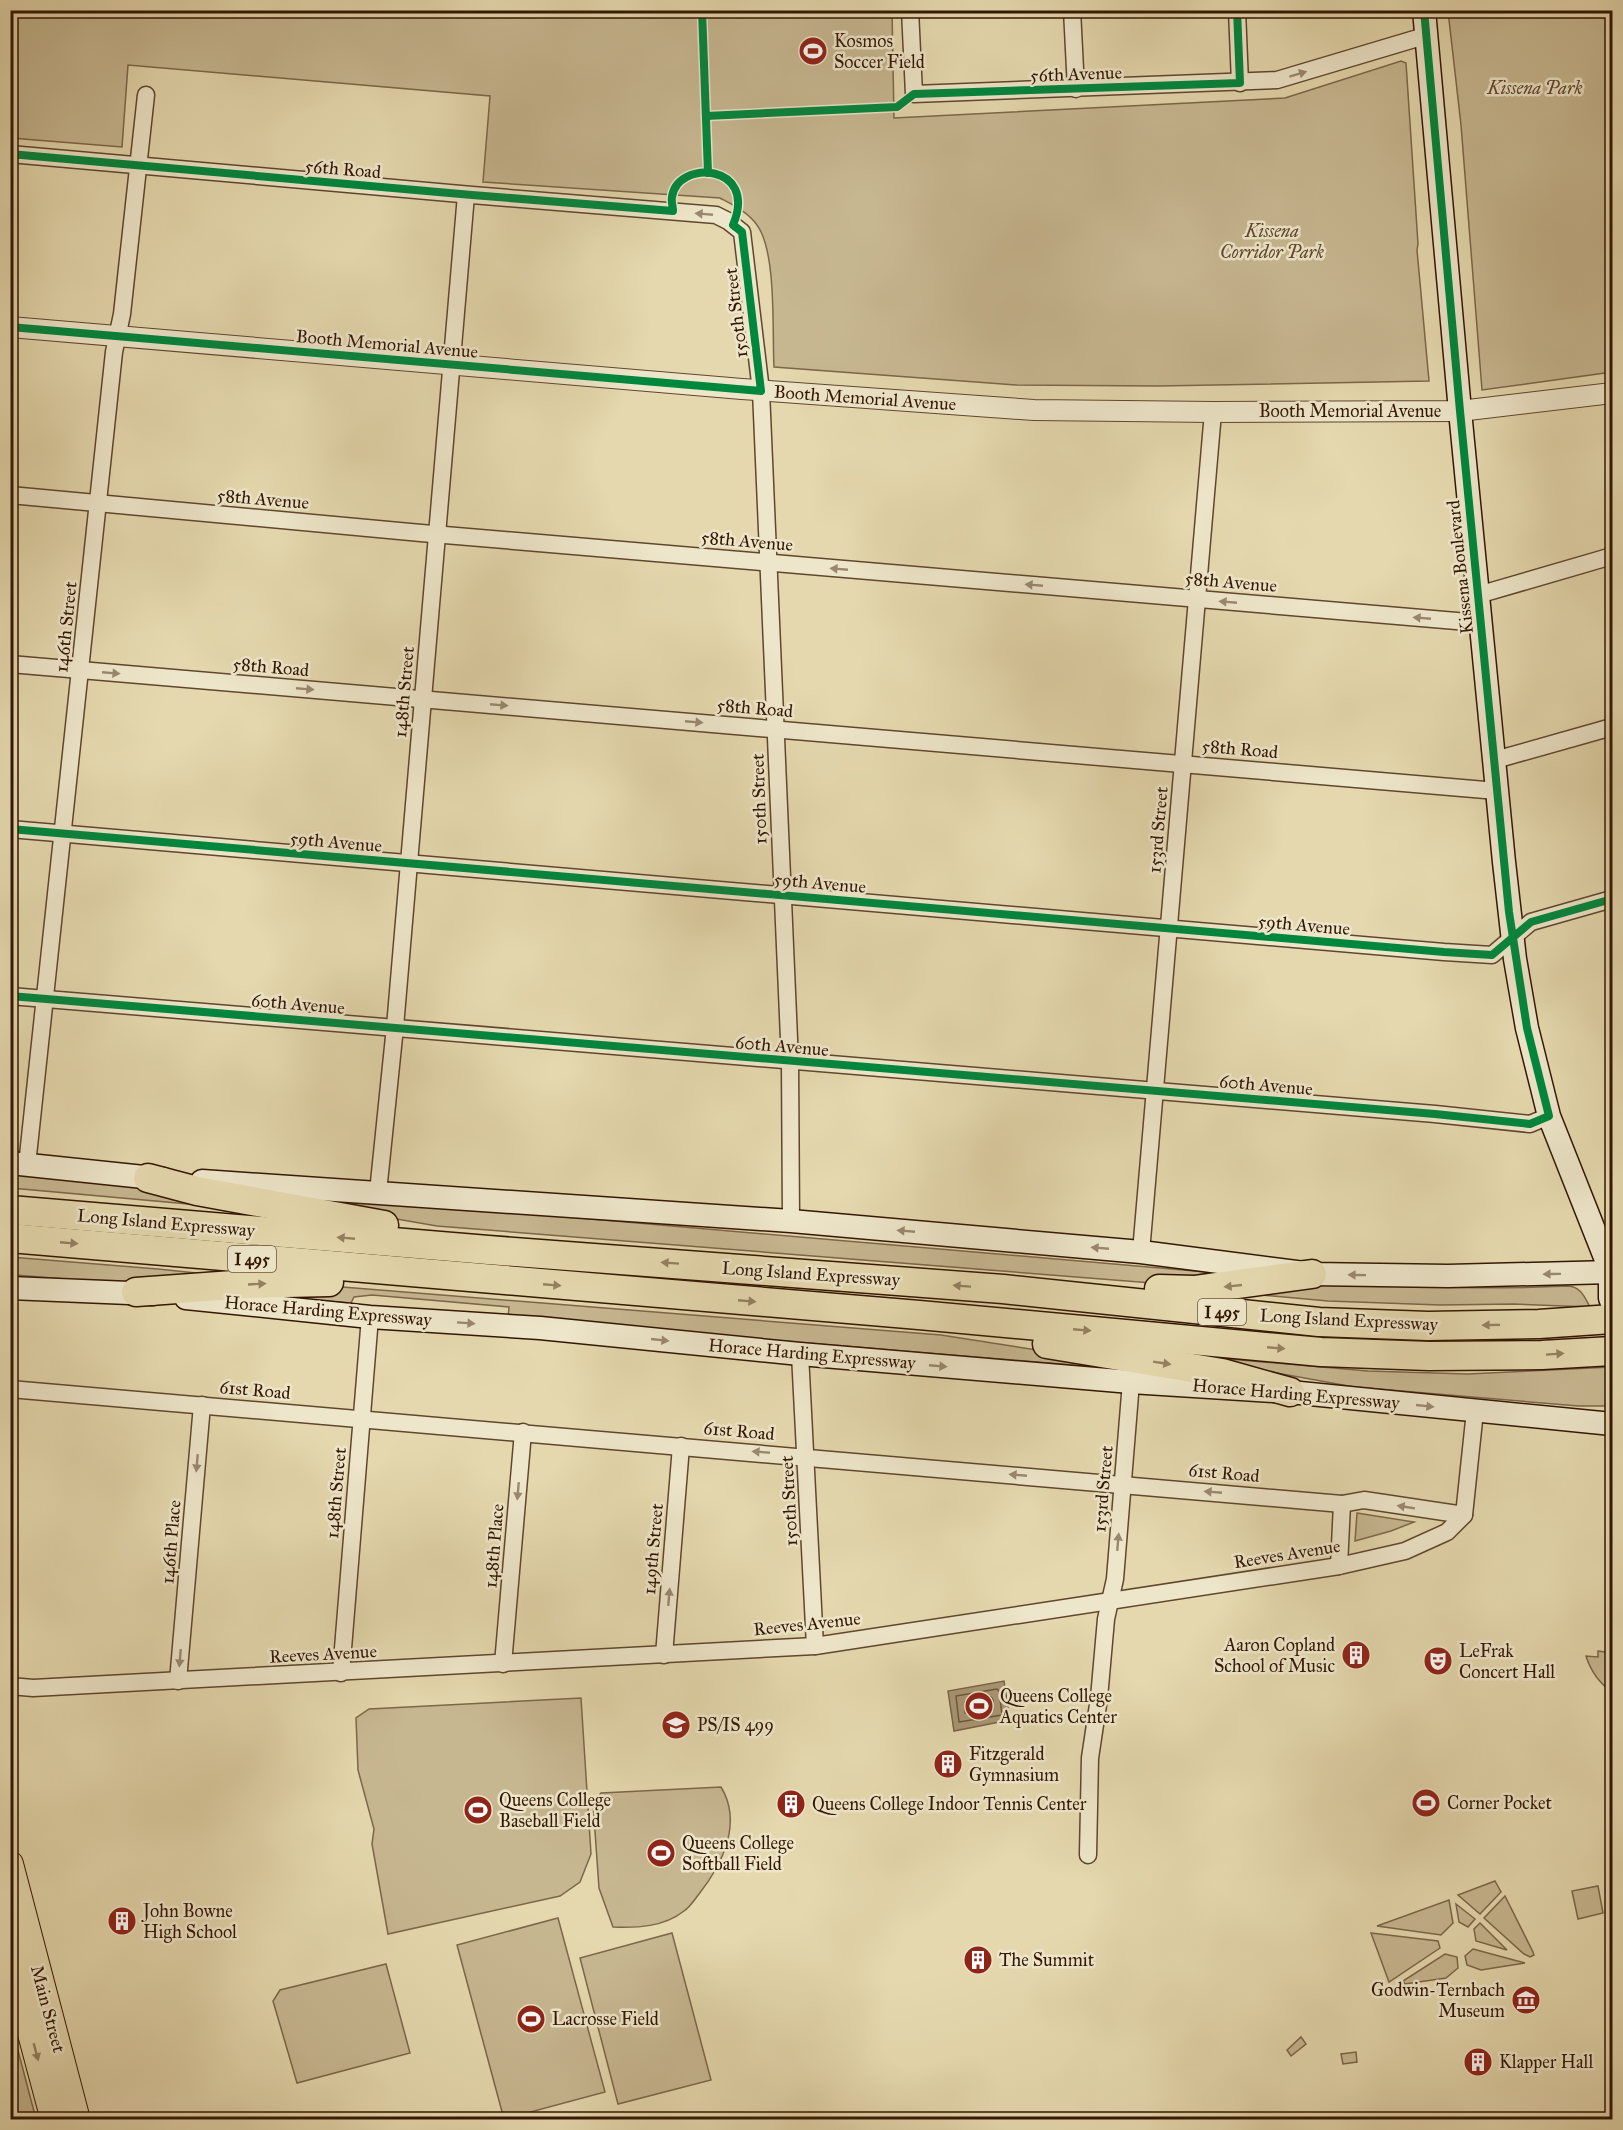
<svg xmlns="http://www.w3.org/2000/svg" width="1623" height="2130" viewBox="0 0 1623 2130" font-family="'IM FELL Great Primer',serif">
	<rect width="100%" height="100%" fill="#e5d8ae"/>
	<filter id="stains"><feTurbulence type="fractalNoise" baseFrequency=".00333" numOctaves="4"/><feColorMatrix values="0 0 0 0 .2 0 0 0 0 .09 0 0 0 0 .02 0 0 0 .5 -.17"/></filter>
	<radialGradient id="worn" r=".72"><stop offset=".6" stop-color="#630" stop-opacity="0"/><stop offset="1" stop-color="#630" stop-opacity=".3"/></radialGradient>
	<!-- green -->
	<g fill="#c7b791" stroke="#7d664a" stroke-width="1.5">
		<path d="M10,11H892L894,118L1285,98L1401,61L1406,63L1418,244L1417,250L1429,381L1158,386L1016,385L774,367C772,332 777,252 757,225C748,212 733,205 720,198L483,182L490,96L128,65L122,147L11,138Z"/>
		<polygon points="1448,11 1612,11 1612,372 1482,390 1461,125"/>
		<polygon points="10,1173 121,1182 255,1210 11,1188"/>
		<polygon points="254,1190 1218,1273 1177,1285 437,1226 253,1194"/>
		<polygon points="10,1257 158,1269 244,1278 129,1284 15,1275 11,1274"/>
		<path d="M1317,1282C1401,1287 1484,1290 1568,1286C1581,1287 1584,1296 1590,1307L1514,1304L1440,1305L1328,1301L1250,1294Z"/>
		<polygon points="330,1286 941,1335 1121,1363 1120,1369 508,1318 509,1307 372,1295 354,1297 351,1303 269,1297"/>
		<polygon points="1205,1357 1368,1371 1468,1374 1612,1367 1612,1406 1578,1406 1354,1387 1255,1369"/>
		<polygon points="1357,1513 1414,1522 1391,1531 1355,1541"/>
		<path d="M1598,1651L1612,1653V1692C1599,1683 1591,1672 1586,1656L1598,1657Z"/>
		<polygon points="581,1698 591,1854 580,1882 560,1896 388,1934 372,1844 374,1829 358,1770 356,1718 369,1709"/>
		<path d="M721,1787C743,1823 722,1865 699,1894C695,1899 690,1907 684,1911C664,1927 637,1928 613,1927L599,1888L593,1803L601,1793Z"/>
		<polygon points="1495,1881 1501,1892 1480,1914 1458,1895"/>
		<polygon points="1598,1886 1603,1913 1578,1919 1572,1891"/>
		<polygon points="1505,1896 1533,1952 1534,1955 1530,1957 1524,1954 1484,1918"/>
		<polygon points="1449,1900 1453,1923 1441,1935 1377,1926"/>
		<polygon points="1456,1904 1475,1919 1468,1927 1459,1922"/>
		<polygon points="558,1918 605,2092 504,2119 457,1945"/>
		<polygon points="1480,1923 1507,1950 1476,1941 1474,1929"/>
		<polygon points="672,1933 711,2080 618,2104 580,1958"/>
		<polygon points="1371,1933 1438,1941 1440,1948 1389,1982"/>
		<polygon points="1473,1949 1525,1963 1481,1970 1467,1965 1465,1956"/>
		<polygon points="1445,1954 1457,1957 1458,1968 1446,1978 1405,1984 1403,1981"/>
		<polygon points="386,1964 410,2053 297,2083 273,2001 280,1990"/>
		<polygon points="10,2024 11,2024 36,2119 11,2119"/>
		<polygon points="1301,2037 1306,2044 1291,2056 1287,2050"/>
		<polygon points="1356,2052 1357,2062 1343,2064 1341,2054"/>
	</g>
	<!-- water -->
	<polygon fill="#a89674" stroke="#796346" stroke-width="1.5" points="1004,1681 1010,1720 954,1731 948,1691"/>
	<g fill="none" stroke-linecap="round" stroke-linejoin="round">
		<!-- shore -->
		<g stroke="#6e563b" stroke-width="1.5">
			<polygon points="997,1689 999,1691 1002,1715 959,1722 956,1696"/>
			<polygon points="991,1697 993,1700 993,1710 968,1714 965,1713 965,1702"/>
		</g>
		<!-- minor casing -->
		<g stroke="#60462d" stroke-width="19">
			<g id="minor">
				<polyline points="910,10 914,94 1277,80 1428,35"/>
				<polyline points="1072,10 1076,89"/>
				<polyline points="1237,10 1240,83"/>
				<polyline points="10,154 472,195 716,215 728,221 742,232 761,391 790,1062 791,1221"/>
				<polyline points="10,495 421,533 1480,623"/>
				<polyline points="1478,595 1612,556"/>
				<polyline points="10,664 1497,791"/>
				<polyline points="1495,760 1612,727"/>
				<polyline points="10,829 1444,952 1492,955 1531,922 1612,899"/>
				<polyline points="10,996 1435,1114 1530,1124 1549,1116"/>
				<polyline points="27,1165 114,352 122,314 146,95"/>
				<polyline points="378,1192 395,1027 466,195"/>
				<polyline points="1141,1252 1213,412"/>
				<polyline points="800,1354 815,1646"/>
				<polyline points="10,1389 1342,1504 1364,1500 1464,1515"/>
				<polyline points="1339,1566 1342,1504"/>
				<polyline points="664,1655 681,1446"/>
				<polyline points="503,1664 523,1432"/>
				<polyline points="341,1673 370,1317"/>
				<polyline points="178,1681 202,1405"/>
				<polyline points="10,1686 33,1688 815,1646 1339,1566 1405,1551 1447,1532 1464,1515 1475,1411"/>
				<polyline points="1088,1855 1090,1758 1099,1698 1106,1619 1115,1579 1131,1382"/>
			</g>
		</g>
		<!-- tertiary casing -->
		<g stroke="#60462d" stroke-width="22">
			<polyline id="tertiary" points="10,327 742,389 1034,410 1213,412 1460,411 1612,393"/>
		</g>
		<!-- secondary casing -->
		<g stroke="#331602" stroke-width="25">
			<g id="secondary">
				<polyline points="1424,10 1460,411 1504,862 1515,959 1527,1028 1549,1116 1612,1275"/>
				<polyline points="10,1163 163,1179"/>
				<polyline points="202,1181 791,1221 1141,1252 1312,1274 1448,1276 1612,1272"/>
				<polyline points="1610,1273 1610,1298 1612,1303"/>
				<polyline points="10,1288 153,1294"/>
				<polyline points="186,1298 370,1317 540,1328 800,1354 1131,1382 1290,1392 1612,1424"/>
			</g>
		</g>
		<!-- primary casing -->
		<g stroke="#331602" stroke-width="28">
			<g id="primary">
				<polyline points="10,1864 77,2120"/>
				<polyline points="10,1955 54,2120"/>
			</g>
		</g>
		<!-- motorway casing -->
		<g stroke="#331602" stroke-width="31">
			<g id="motorway">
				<polyline points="148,1178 197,1191 384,1225"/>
				<polyline points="10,1210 488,1250 1003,1289 1319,1322 1428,1326 1539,1324 1612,1319"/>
				<polyline points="10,1238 919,1315 1321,1352 1429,1356 1542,1355 1612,1351"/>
				<polyline points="1159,1289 1194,1290 1312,1274"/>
				<polyline points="136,1292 247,1284 329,1282"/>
				<polyline points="1047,1344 1222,1373 1290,1392"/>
			</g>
		</g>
		<!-- minor -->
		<use href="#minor" stroke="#eee6ca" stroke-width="16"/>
		<!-- tertiary -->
		<use href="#tertiary" stroke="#eee6ca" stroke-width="20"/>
		<!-- secondary -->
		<use href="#secondary" stroke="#eee6ca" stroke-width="22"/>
		<!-- primary -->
		<use href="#primary" stroke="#e5d8ae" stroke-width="26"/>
		<!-- motorway -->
		<use href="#motorway" stroke="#e5d8ae" stroke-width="28"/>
		<!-- cycleway casing -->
		<g stroke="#eee6ca" stroke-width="11">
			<g id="cycleway">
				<polyline points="702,10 708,173"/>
				<polyline points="706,116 897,107 914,94 1240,83 1237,10"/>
				<path d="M10,154L472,195L673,211C673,207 671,201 672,197C677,159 759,163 733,225L742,232L761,391L10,327"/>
				<polyline points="10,829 1444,952 1492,955 1531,922 1612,899"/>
				<polyline points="10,996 1435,1114 1530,1124 1549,1116 1527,1028 1509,912 1460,411 1424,10"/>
			</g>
		</g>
		<!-- cycleway -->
		<use href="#cycleway" stroke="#00873e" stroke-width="8"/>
	</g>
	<!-- one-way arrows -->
	<defs><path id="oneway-solid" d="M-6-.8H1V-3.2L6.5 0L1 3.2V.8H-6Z" transform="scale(1.5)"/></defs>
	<g fill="#9a8870">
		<use href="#oneway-solid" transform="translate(1298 74) rotate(-17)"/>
		<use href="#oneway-solid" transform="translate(704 214) rotate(-175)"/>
		<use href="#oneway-solid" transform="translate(839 569) rotate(-175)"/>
		<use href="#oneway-solid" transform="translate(1034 585) rotate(-175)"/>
		<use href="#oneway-solid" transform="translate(1228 602) rotate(-175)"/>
		<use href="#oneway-solid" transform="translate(1422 618) rotate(-175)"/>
		<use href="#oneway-solid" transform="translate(111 673) rotate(5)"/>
		<use href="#oneway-solid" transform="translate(305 689) rotate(5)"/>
		<use href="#oneway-solid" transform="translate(499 705) rotate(5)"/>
		<use href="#oneway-solid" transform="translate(694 722) rotate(5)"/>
		<use href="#oneway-solid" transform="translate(906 1231) rotate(-175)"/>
		<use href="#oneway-solid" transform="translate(1100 1248) rotate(-175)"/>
		<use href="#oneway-solid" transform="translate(1552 1274) rotate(179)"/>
		<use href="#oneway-solid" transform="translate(1357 1275) rotate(-179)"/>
		<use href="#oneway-solid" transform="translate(466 1323) rotate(4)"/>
		<use href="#oneway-solid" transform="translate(660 1340) rotate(6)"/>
		<use href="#oneway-solid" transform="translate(938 1366) rotate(5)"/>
		<use href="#oneway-solid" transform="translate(1425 1406) rotate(6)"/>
		<use href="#oneway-solid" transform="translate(761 1452) rotate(-175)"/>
		<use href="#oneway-solid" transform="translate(197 1463) rotate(95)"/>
		<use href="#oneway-solid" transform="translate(1018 1475) rotate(-175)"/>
		<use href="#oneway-solid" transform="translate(518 1491) rotate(95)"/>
		<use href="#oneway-solid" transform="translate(1213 1492) rotate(-175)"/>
		<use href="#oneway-solid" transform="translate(1406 1507) rotate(-171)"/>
		<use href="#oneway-solid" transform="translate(1118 1542) rotate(-85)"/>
		<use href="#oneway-solid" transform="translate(669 1597) rotate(-85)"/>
		<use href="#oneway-solid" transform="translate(180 1658) rotate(95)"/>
	</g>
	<g fill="#958161">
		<use href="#oneway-solid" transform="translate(346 1238) rotate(-175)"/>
		<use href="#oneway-solid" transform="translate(69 1243) rotate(5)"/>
		<use href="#oneway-solid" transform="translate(670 1263) rotate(-176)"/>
		<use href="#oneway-solid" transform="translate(257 1284) rotate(-3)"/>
		<use href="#oneway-solid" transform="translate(552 1285) rotate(5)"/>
		<use href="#oneway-solid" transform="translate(962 1286) rotate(-176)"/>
		<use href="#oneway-solid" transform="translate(1233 1286) rotate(174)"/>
		<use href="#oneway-solid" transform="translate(747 1301) rotate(5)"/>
		<use href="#oneway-solid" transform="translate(1491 1325) rotate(179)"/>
		<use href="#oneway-solid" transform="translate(1082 1330) rotate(5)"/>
		<use href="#oneway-solid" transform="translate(1276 1348) rotate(5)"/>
		<use href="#oneway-solid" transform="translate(1555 1354) rotate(-4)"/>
		<use href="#oneway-solid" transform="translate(1162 1363) rotate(9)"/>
		<use href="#oneway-solid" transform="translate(36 2052) rotate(75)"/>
	</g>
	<!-- icons -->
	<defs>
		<g id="stadium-disc" transform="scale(1.5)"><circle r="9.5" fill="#8f2418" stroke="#eee6ca"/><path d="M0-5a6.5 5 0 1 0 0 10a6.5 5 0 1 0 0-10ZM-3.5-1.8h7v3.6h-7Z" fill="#fff"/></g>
		<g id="building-disc" transform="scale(1.5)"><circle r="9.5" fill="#8f2418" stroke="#eee6ca"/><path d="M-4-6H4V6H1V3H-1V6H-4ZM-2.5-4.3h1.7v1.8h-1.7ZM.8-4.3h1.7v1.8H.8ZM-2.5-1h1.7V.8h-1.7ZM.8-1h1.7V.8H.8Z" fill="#fff"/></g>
		<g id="theatre-disc" transform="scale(1.5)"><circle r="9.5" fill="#8f2418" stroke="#eee6ca"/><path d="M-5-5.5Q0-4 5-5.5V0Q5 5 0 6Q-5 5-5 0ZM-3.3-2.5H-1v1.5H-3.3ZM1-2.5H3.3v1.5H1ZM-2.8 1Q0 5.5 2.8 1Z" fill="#fff"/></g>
		<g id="school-disc" transform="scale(1.5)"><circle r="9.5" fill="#8f2418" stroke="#eee6ca"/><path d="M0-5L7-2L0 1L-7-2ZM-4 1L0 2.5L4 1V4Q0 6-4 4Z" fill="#fff"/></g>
		<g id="museum-disc" transform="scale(1.5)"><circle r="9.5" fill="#8f2418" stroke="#eee6ca"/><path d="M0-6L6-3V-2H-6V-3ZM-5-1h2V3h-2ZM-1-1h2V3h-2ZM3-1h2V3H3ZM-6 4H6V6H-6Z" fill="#fff"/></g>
	</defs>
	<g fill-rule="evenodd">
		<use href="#stadium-disc" x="813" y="51"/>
		<use href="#building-disc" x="1356" y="1655"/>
		<use href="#theatre-disc" x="1438" y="1661"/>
		<use href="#stadium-disc" x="979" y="1706"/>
		<use href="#school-disc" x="676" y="1725"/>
		<use href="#building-disc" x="948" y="1764"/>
		<use href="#stadium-disc" x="1426" y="1803"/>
		<use href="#building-disc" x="791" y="1804"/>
		<use href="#stadium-disc" x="478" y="1810"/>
		<use href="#stadium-disc" x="661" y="1853"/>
		<use href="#building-disc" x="122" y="1921"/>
		<use href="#building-disc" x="978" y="1960"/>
		<use href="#museum-disc" x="1526" y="2000"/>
		<use href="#stadium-disc" x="531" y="2019"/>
		<use href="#building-disc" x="1478" y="2062"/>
	</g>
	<g text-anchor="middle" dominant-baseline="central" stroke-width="5" stroke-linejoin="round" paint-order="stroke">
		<!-- shield labels -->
		<g fill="#eee6ca" stroke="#6b543e" stroke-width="1.5">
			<rect x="228" y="1246" width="48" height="26" rx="4.5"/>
			<rect x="1198" y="1299" width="48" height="26" rx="4.5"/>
		</g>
		<g font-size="16" font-weight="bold" fill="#331602">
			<text x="252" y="1259">I 495</text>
			<text x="1222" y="1312">I 495</text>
		</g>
		<!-- poi labels -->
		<g font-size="18" fill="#331602" stroke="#eee6ca" text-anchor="start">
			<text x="834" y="41">Kosmos<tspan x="834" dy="21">Soccer Field</tspan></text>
			<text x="1335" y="1645" text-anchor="end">Aaron Copland<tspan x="1335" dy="21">School of Music</tspan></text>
			<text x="1459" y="1651">LeFrak<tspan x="1459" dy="21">Concert Hall</tspan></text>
			<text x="1000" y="1696">Queens College<tspan x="1000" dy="21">Aquatics Center</tspan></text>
			<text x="697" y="1725">PS/IS 499</text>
			<text x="969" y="1754">Fitzgerald<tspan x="969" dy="21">Gymnasium</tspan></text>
			<text x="499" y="1800">Queens College<tspan x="499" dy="21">Baseball Field</tspan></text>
			<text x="1447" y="1803">Corner Pocket</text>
			<text x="812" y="1804">Queens College Indoor Tennis Center</text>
			<text x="682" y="1843">Queens College<tspan x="682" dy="21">Softball Field</tspan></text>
			<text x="143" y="1911">John Bowne<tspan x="143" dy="21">High School</tspan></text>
			<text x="999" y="1960">The Summit</text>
			<text x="1505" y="1990" text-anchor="end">Godwin-Ternbach<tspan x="1505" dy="21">Museum</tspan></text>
			<text x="552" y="2019">Lacrosse Field</text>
			<text x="1499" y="2062">Klapper Hall</text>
		</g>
		<!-- street labels -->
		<g font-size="18" fill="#331602" stroke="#eee6ca">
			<text transform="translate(1076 74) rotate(-2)">56th Avenue</text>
			<text transform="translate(343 169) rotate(5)">56th Road</text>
			<text transform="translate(736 313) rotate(-97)">150th Street</text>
			<text transform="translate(387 344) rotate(5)">Booth Memorial Avenue</text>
			<text transform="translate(865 398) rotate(4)">Booth Memorial Avenue</text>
			<text x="1350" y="411">Booth Memorial Avenue</text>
			<text transform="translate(263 499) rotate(5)">58th Avenue</text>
			<text transform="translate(747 541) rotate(5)">58th Avenue</text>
			<text transform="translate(1460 567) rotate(-96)">Kissena Boulevard</text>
			<text transform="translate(1231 582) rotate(5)">58th Avenue</text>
			<text transform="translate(66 627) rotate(-84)">146th Street</text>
			<text transform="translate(271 667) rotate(5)">58th Road</text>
			<text transform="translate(404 692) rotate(-85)">148th Street</text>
			<text transform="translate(755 708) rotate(5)">58th Road</text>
			<text transform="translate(1240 749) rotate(5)">58th Road</text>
			<text transform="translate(759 799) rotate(-92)">150th Street</text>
			<text transform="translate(1158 830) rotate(-85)">153rd Street</text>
			<text transform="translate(336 842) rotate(5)">59th Avenue</text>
			<text transform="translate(820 883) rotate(5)">59th Avenue</text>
			<text transform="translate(1304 925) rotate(5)">59th Avenue</text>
			<text transform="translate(298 1004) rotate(5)">60th Avenue</text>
			<text transform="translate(782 1046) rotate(5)">60th Avenue</text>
			<text transform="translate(1266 1085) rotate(5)">60th Avenue</text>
			<text transform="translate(166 1223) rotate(5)">Long Island Expressway</text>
			<text transform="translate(811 1274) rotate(4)">Long Island Expressway</text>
			<text transform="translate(328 1311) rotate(5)">Horace Harding Expressway</text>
			<text transform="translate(1349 1320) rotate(3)">Long Island Expressway</text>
			<text transform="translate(812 1354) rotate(5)">Horace Harding Expressway</text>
			<text transform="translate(255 1390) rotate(5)">61st Road</text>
			<text transform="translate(1296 1394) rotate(5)">Horace Harding Expressway</text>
			<text transform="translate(739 1431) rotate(5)">61st Road</text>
			<text transform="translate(1224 1473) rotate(5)">61st Road</text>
			<text transform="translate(1103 1489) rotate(-85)">153rd Street</text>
			<text transform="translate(336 1493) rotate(-85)">148th Street</text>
			<text transform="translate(789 1501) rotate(-93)">150th Street</text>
			<text transform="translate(171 1542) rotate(-85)">146th Place</text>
			<text transform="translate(494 1546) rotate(-85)">148th Place</text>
			<text transform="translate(653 1549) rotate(-85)">149th Street</text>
			<text transform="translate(1287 1554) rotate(-9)">Reeves Avenue</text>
			<text transform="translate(807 1624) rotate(-6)">Reeves Avenue</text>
			<text transform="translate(323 1654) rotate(-3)">Reeves Avenue</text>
			<text transform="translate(48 2009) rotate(75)">Main Street</text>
		</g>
		<!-- park labels -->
		<g font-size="18" font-style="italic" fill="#5f462d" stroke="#eee6ca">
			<text x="1535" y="88">Kissena Park</text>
			<text x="1272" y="231">Kissena<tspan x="1272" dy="21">Corridor Park</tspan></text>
		</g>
	</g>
	<!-- margin -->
	<rect width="1623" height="2130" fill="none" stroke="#e5d8ae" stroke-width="36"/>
	<rect x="12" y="12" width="1599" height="2106" fill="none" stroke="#331602" stroke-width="3"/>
	<rect x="18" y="18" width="1587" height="2094" fill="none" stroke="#331602" stroke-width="1.5"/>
	<rect width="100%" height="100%" filter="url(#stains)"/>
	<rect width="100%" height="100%" fill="url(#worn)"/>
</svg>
